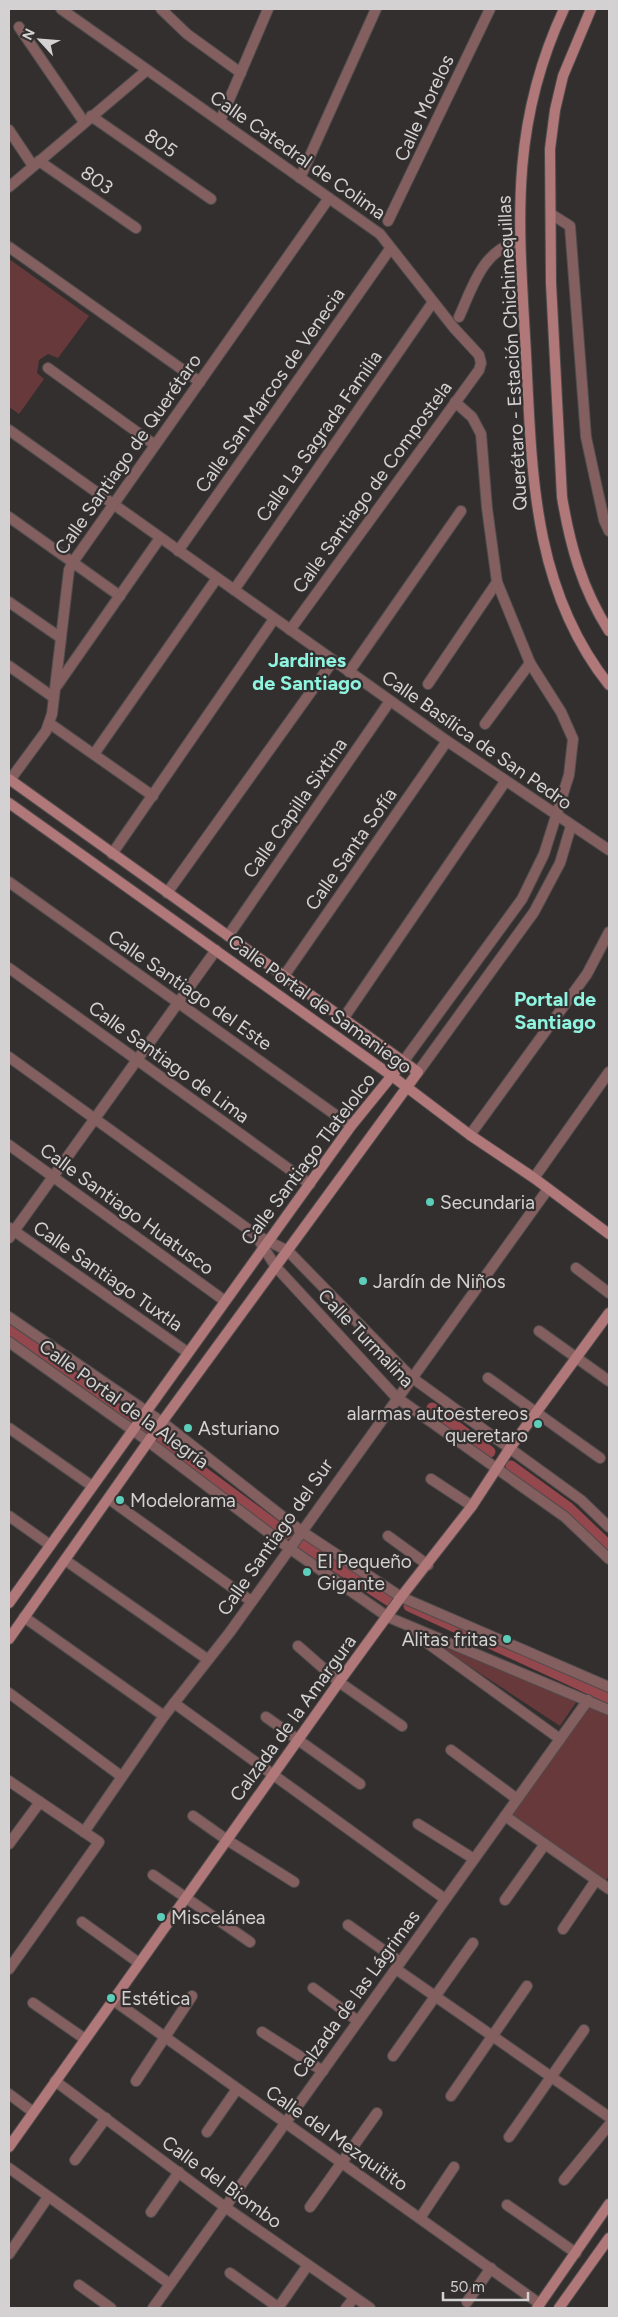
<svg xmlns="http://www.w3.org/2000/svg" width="618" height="2317" viewBox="0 0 618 2317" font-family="Figtree,sans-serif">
	<rect width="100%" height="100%" fill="#332f2f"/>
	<!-- green -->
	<g fill="#67393b">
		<polygon points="9,259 89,316 58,358 48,354 39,360 37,373 44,379 19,414 9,407"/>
		<polygon points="425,1637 577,1701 560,1726"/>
		<polygon points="590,1703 609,1715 609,1876 602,1886 508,1818"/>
	</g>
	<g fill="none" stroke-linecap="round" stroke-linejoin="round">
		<!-- canal -->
		<g stroke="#94474c" stroke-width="11">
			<polyline points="9,1329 287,1534"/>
			<polyline points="432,1408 490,1452"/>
			<polyline points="511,1466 569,1508 609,1546"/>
			<polyline points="298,1542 393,1603"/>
			<polyline points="409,1606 609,1698"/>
		</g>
		<!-- street casing -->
		<g stroke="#504c4c" stroke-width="12">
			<g id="street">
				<polyline points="61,9 380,234 454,328 479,355 481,363 479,370 290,630"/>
				<polyline points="161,9 187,34 241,73"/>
				<polyline points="19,27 84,122"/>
				<polyline points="91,116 211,199"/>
				<polyline points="220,121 268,9"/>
				<polyline points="9,130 33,166"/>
				<polyline points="39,161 136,228"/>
				<polyline points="300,178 376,9"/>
				<polyline points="9,187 147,70"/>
				<polyline points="551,214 570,226 586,437 604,520 609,531"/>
				<polyline points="388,221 490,9"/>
				<polyline points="9,247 200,382"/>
				<path d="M459,317C473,286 483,249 520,241"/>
				<polyline points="48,368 155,445"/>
				<polyline points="9,430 447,741 609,850"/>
				<polyline points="9,517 120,596"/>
				<polyline points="178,551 390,249"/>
				<polyline points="234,590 433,302"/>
				<polyline points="9,602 61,638"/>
				<polyline points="9,666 53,697"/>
				<polyline points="349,672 461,511"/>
				<polyline points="428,684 497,582"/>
				<polyline points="56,687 160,538"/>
				<polyline points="49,723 153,796"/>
				<polyline points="485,724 530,663"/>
				<polyline points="94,754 217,578"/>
				<polyline points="10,780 46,731 52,714 69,570 73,562 329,198"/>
				<polyline points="112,854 274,619"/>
				<polyline points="9,882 351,1126"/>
				<polyline points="167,893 333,661"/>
				<polyline points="228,936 390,701"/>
				<polyline points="9,968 310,1184"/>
				<polyline points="284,976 447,741"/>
				<polyline points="343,1019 505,782"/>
				<polyline points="9,1057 256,1235 288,1251 411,1377 581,1500 609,1527"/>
				<polyline points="403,1062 522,899 544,854 556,816 569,775 573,739 561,712 530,663 497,582 487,508 481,434 472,417 455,402"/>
				<polyline points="418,1072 534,912 560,863 571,826"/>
				<polyline points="470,1135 587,974 609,932"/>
				<polyline points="9,1145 225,1301"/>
				<polyline points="534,1178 609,1072"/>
				<polyline points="10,1228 187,1352"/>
				<polyline points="9,1238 216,950"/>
				<polyline points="260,1242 276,1267 396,1397 565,1517 609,1559"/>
				<polyline points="576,1268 609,1293"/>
				<polyline points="9,1317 162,1422 301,1531 401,1597 609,1687"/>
				<polyline points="539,1331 609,1381"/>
				<polyline points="9,1342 141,1436 289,1548 388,1617 609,1710"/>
				<polyline points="488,1378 600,1458"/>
				<polyline points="9,1428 92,1486"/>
				<polyline points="431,1479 472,1506"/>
				<polyline points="109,1499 251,1601"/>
				<polyline points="9,1516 50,1545"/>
				<polyline points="388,1536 428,1565"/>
				<polyline points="65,1560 207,1659"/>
				<polyline points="24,1617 164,1716"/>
				<polyline points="412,1632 560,1739"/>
				<polyline points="298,1646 339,1682 402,1726"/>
				<polyline points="9,1693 121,1776"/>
				<polyline points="174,1703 445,1899"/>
				<polyline points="266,1717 360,1784"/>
				<polyline points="451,1750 517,1799"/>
				<polyline points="9,1781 99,1842 9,1969"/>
				<polyline points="193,1816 227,1840 294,1882"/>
				<polyline points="505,1816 609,1889"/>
				<polyline points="418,1824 474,1859"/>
				<polyline points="84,1832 164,1716 230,1632 548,1189"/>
				<polyline points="9,1844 40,1802"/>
				<polyline points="153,1875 250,1942"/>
				<polyline points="505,1900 545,1844"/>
				<polyline points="82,1922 139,1963"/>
				<polyline points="348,1925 400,1962"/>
				<polyline points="563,1929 596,1880"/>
				<polyline points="396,1969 609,2117"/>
				<polyline points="313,1988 358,2021"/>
				<polyline points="113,2000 540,2304"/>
				<polyline points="33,2003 85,2039"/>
				<polyline points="262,2032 323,2071"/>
				<polyline points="393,2056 473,1943"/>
				<polyline points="55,2081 225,2207 370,2308"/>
				<polyline points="136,2081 192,1996"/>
				<polyline points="9,2094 33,2112"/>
				<polyline points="451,2096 527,1986"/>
				<polyline points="207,2132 237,2089"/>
				<polyline points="509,2137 584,2030"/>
				<polyline points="75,2160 106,2118"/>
				<polyline points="9,2168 170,2284"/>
				<polyline points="564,2180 609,2125"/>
				<polyline points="507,2205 576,2253"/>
				<polyline points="310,2207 377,2113"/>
				<polyline points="151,2212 179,2172"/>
				<polyline points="420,2218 454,2167"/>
				<polyline points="9,2254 48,2197"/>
				<polyline points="230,2273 279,2308"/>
				<polyline points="79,2285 111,2308"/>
				<polyline points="467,2302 491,2268"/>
				<polyline points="153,2308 588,1700"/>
				<polyline points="278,2308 308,2265"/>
				<polyline points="346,2308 354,2298"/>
			</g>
		</g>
		<!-- secondary casing -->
		<g stroke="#504c4c" stroke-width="12">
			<g id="secondary">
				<path d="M564,9C508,129 519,227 526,354C532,472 532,588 609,685"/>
				<path d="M591,9L563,76L555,110L550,149L551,283L562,497C570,545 582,589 609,631"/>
				<polyline points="9,779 418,1072 162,1422 9,1639"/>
				<polyline points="9,803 392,1076 470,1135 534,1178 609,1234"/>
				<polyline points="9,1603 351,1126 403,1062"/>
				<polyline points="9,2147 339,1682 401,1597 472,1506 510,1448 609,1313"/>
				<polyline points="537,2308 609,2204"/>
				<polyline points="559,2308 609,2238"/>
			</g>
		</g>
		<!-- street -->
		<use href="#street" stroke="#835f60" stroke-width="10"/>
		<!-- secondary -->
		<use href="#secondary" stroke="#b1787a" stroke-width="10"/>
	</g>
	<!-- markers -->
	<g fill="#5dceb9" stroke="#332f2f" stroke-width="2">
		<circle cx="430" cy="1202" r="5"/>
		<circle cx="363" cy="1281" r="5"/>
		<circle cx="538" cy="1424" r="5"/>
		<circle cx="188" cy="1428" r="5"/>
		<circle cx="120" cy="1500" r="5"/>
		<circle cx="307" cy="1572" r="5"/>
		<circle cx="507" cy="1639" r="5"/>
		<circle cx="161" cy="1917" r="5"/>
		<circle cx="111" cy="1998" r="5"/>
	</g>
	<g text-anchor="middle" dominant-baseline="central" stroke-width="4.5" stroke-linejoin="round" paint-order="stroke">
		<!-- street labels -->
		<g font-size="19" fill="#d3d1d1" stroke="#332f2f">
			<text transform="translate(424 108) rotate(-65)">Calle Morelos</text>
			<text transform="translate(161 143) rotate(35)">805</text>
			<text transform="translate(298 155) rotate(35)">Calle Catedral de Colima</text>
			<text transform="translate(97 180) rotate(35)">803</text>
			<text transform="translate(512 353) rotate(-93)">Querétaro - Estación Chichimequillas</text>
			<text transform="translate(270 390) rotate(-55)">Calle San Marcos de Venecia</text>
			<text transform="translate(319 436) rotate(-55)">Calle La Sagrada Familia</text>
			<text transform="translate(128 454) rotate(-55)">Calle Santiago de Querétaro</text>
			<text transform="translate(372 487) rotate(-54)">Calle Santiago de Compostela</text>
			<text transform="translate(477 740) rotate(35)">Calle Basílica de San Pedro</text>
			<text transform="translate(295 808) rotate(-55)">Calle Capilla Sixtina</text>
			<text transform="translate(351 849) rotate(-55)">Calle Santa Sofía</text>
			<text transform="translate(190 990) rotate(35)">Calle Santiago del Este</text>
			<text transform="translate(320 1004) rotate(36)">Calle Portal de Samaniego</text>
			<text transform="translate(169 1062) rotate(36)">Calle Santiago de Lima</text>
			<text transform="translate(308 1159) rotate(-53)">Calle Santiago Tlatelolco</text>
			<text transform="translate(127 1209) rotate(36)">Calle Santiago Huatusco</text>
			<text transform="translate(108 1276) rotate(35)">Calle Santiago Tuxtla</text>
			<text transform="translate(366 1338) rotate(46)">Calle Turmalina</text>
			<text transform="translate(124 1404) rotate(36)">Calle Portal de la Alegría</text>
			<text transform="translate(275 1537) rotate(-55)">Calle Santiago del Sur</text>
			<text transform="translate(293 1718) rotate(-54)">Calzada de la Amargura</text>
			<text transform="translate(356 1994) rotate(-54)">Calzada de las Lágrimas</text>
			<text transform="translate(337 2138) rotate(35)">Calle del Mezquitito</text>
			<text transform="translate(222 2182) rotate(36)">Calle del Biombo</text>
		</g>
		<!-- poi labels -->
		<g font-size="19" fill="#d3d1d1" stroke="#332f2f" text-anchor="start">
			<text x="440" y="1202">Secundaria</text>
			<text x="373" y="1281">Jardín de Niños</text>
			<text x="528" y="1413" text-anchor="end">alarmas autoestereos<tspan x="528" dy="22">queretaro</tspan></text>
			<text x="198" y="1428">Asturiano</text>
			<text x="130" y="1500">Modelorama</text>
			<text x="317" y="1561">El Pequeño<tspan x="317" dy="22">Gigante</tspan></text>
			<text x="497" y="1639" text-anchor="end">Alitas fritas</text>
			<text x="171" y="1917">Miscelánea</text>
			<text x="121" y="1998">Estética</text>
		</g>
		<!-- neighbourhood labels -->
		<g font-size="20" font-weight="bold" fill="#8ff4df" stroke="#332f2f">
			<text x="307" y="660">Jardines<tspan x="307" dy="23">de Santiago</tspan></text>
			<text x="555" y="999">Portal de<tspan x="555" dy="23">Santiago</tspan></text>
		</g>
	</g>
	<!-- border -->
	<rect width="618" height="2317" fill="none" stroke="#d3d1d1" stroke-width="20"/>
	<!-- north arrow -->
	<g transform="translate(40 40) rotate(296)" stroke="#332f2f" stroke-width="4" paint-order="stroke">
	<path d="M0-4L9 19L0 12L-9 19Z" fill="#d3d1d1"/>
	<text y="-8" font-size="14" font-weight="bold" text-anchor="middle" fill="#d3d1d1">N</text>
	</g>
	<!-- scale -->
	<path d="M443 2292v8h85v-8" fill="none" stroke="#d3d1d1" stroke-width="2.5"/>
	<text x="450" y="2292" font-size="15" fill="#d3d1d1" stroke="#332f2f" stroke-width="4" paint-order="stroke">50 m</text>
</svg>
